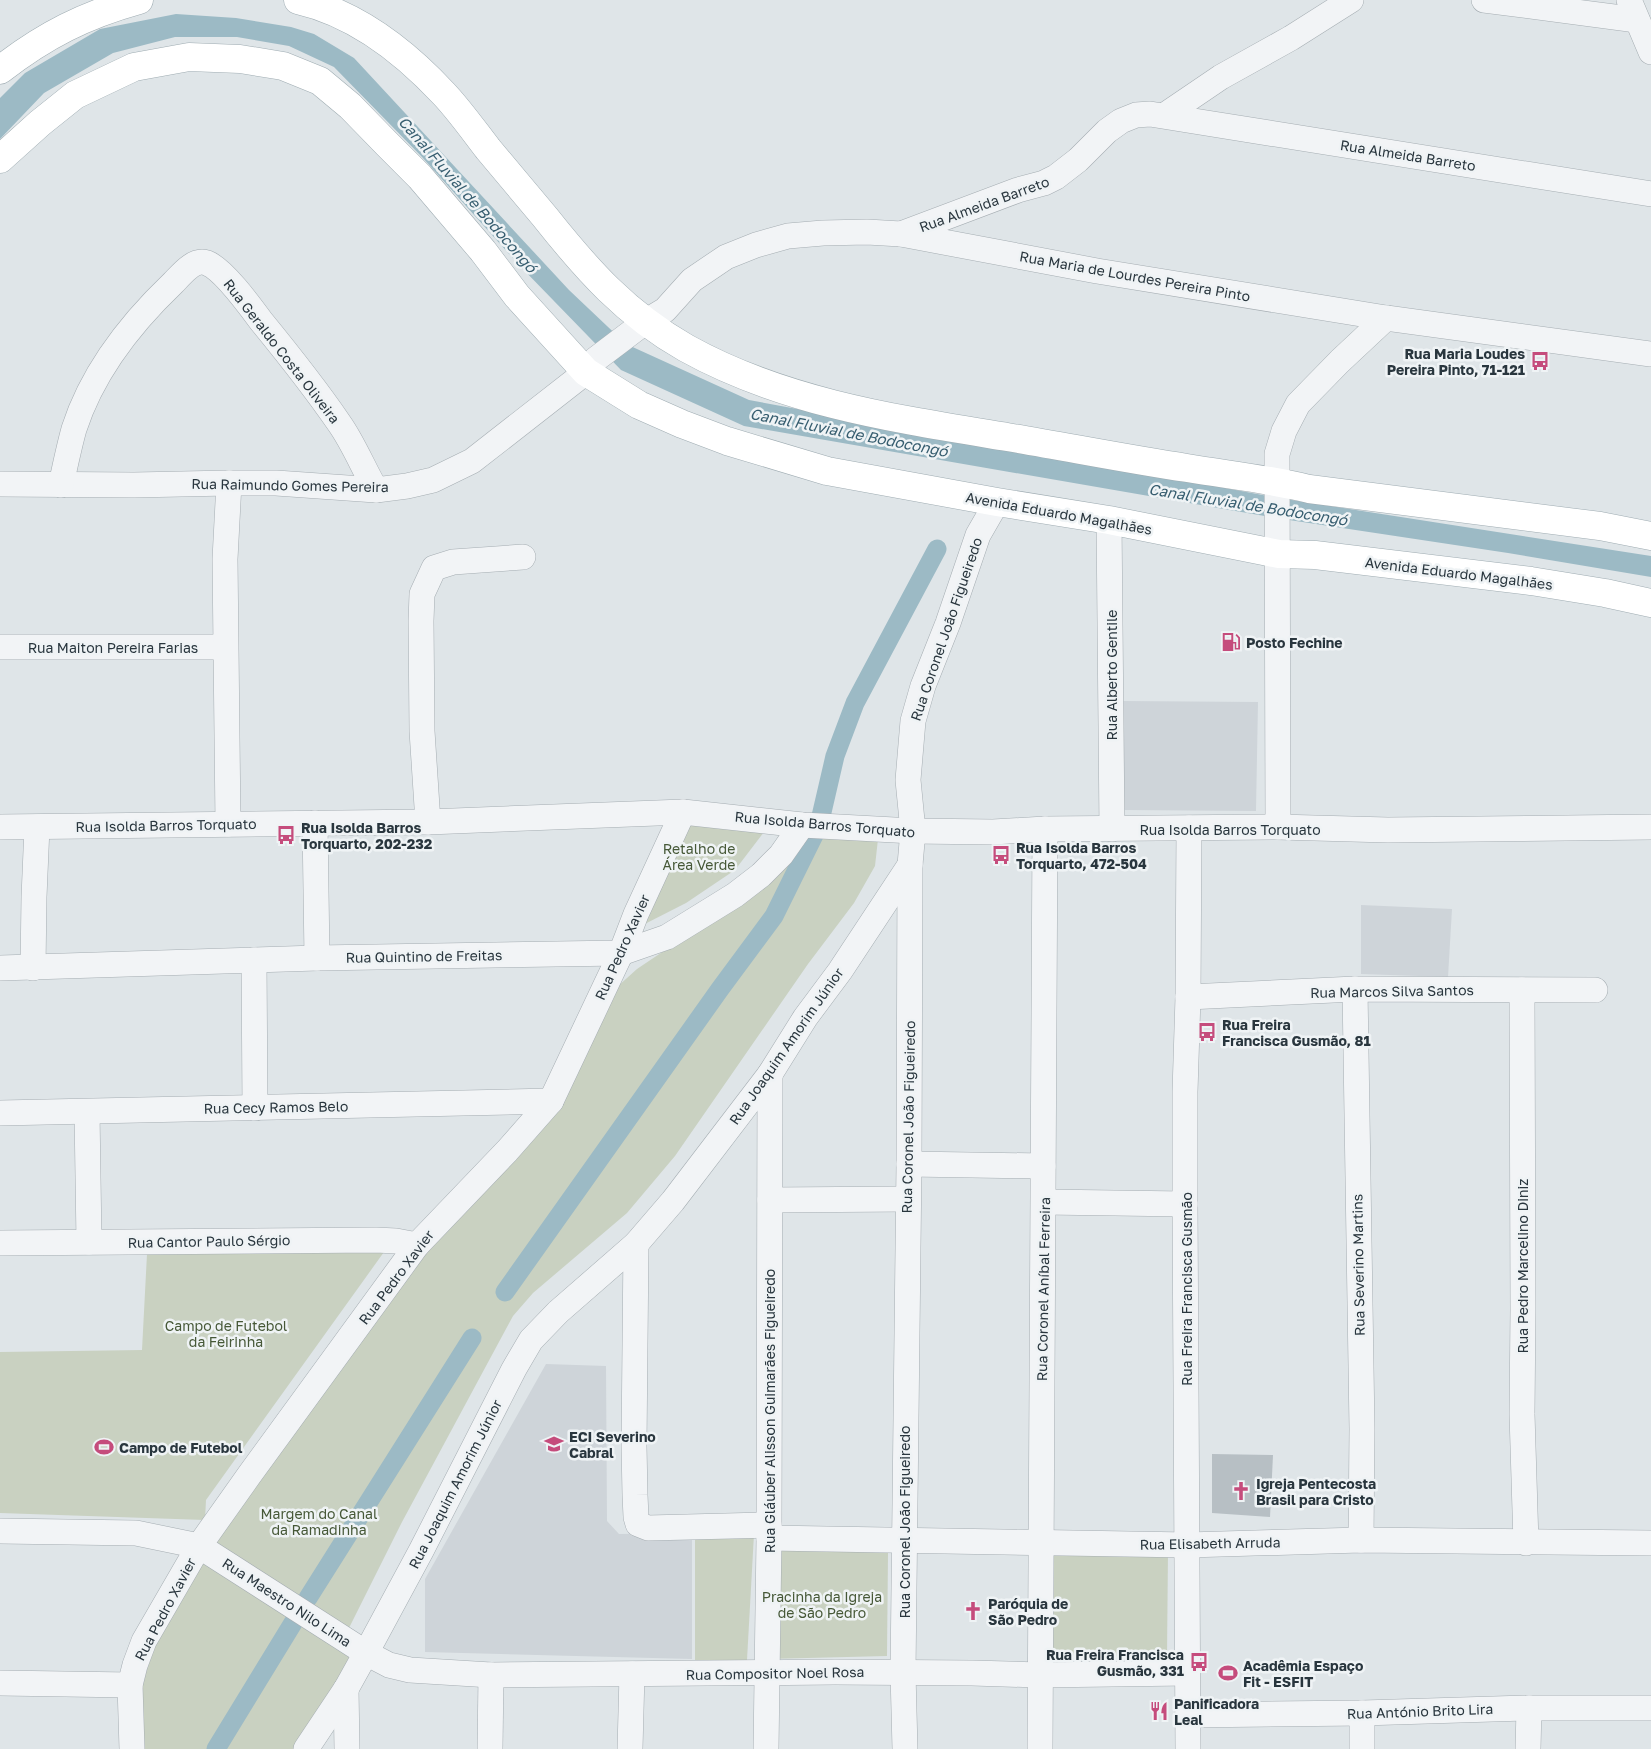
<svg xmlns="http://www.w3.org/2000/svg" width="1651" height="1749" viewBox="0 0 1651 1749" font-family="'Golos Text',sans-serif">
	<rect width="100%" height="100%" fill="#dfe5e8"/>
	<!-- built -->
	<g fill="#ced4d9">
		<polygon points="1122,701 1258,702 1256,811 1124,810"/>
		<polygon points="1361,905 1452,909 1448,977 1361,974"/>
		<polygon points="546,1364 606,1366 607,1521 619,1534 692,1533 692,1659 425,1652 425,1579"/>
	</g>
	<!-- green -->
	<g fill="#c9d1c1">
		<polygon points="680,823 764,832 735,870 686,903 633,930"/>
		<polygon points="797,836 878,839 875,866 854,903 808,964 675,1156 627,1213 533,1293 513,1316 402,1522 349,1628 211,1543 418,1261 617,987 637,969 704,924"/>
		<polygon points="389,1245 206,1500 205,1520 0,1513 0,1352 142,1350 147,1254"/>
		<polygon points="695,1532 754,1534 747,1660 695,1660"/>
		<polygon points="766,1545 888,1553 887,1656 767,1659"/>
		<polygon points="196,1549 360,1656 311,1749 127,1749 131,1645"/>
		<polygon points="1043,1549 1168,1550 1167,1657 1042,1655"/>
	</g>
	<!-- water -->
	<polygon fill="#9cbac5" points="176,14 236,18 291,27 314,34 354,58 569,290 626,344 749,400 1279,498 1651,556 1651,577 1508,553 1276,518 744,426 621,370 520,266 422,157 334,67 289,46 237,37 175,37 113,53 44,93 0,139 0,98 25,73 100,29"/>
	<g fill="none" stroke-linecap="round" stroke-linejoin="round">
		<!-- canal -->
		<g stroke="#9cbac5" stroke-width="19">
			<polyline points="505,1292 720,989 774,916 819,825 835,756 855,703 937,549"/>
			<polyline points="308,1598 472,1338"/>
			<polyline points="216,1749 293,1623"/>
		</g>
	</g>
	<!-- building -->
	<polygon fill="#b7bfc4" points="1212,1454 1273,1455 1270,1517 1212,1513"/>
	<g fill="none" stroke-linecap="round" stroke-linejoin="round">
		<!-- minor casing -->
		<g stroke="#a5adb2" stroke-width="26">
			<g id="minor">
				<polyline points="1484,0 1637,20"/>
				<polyline points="1629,0 1651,52"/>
				<polyline points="1165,115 1221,77 1291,38 1351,0"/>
				<polyline points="901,234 1018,190 1044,183 1056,177 1078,160 1107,131 1121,121 1136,115 1150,114 1651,194"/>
				<polyline points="0,484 134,485 229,483 276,483 376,490 407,486 433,480 472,461 586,372 596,359 645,322 665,310 692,280 726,257 756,245 788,236 823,233 867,232 901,234 1097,271 1386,318 1651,354"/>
				<path d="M61,485C65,466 69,447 74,429C92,373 131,323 173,283C181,275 194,258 207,263C223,269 250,306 261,321C288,354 315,388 339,423C354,444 363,468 376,490"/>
				<polyline points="1109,520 1112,829"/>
				<polyline points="0,647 225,647"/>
				<polyline points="428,822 422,731 421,621 422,594 434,568 453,562 523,557"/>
				<polyline points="315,823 317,958"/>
				<polyline points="228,824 225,559 229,483"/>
				<polyline points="0,827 428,822 683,812 802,825 913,831 993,832 1045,829 1278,827 1388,830 1651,827"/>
				<polyline points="1278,827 1277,454 1284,431 1298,404 1340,361 1386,318"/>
				<polyline points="254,960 255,1108"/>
				<polyline points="0,968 317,958 621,953 667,937 735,895 761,875 781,855 802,825"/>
				<polyline points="33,968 34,897 37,827"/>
				<polyline points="1355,989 1362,1429 1361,1540"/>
				<polyline points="1522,990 1523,1310 1522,1414 1526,1543"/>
				<polyline points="1188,997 1355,989 1595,990"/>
				<polyline points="87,1112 89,1242"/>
				<polyline points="0,1113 551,1101"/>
				<polyline points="909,1164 1043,1166"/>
				<polyline points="770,1200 907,1199"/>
				<polyline points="1044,1202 1185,1204"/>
				<polyline points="0,1243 376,1240 396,1241 417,1245"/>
				<polyline points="636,1244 634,1446 635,1495 636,1517 638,1524 648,1528 769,1525"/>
				<polyline points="0,1531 136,1533 199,1546 366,1653 389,1665 410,1670 491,1675 835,1672 972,1673 1039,1675 1187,1673"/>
				<polyline points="769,1538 1188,1545 1361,1540 1651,1543"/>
				<polyline points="0,1683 130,1685"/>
				<polyline points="346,1689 347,1749"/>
				<polyline points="1362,1713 1362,1749"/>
				<polyline points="1188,1715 1362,1713 1529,1708 1651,1708"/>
				<polyline points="132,1749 130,1685 135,1665 144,1641 199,1546 250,1474 417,1245 507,1151 551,1101 621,953 636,914 683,812"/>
				<polyline points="306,1749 346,1689 366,1653 421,1551 514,1369 531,1340 558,1312 636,1244 673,1201 770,1074 805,1018 840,971 910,865"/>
				<polyline points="490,1749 491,1675"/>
				<polyline points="630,1749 632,1674"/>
				<polyline points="766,1749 769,1538 770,1074"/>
				<polyline points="905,1749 903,1673 909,1164 910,865 913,831 908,780 913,721 923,686 948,623 978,535 997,502"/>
				<polyline points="1040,1749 1045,829"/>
				<polyline points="1188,1749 1185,1204 1185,1092 1188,997 1189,828"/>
				<polyline points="1528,1749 1529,1708"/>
			</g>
		</g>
		<!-- major casing -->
		<g stroke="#9facb2" stroke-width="29">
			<g id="major">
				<path d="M298,0C355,13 405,52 444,94C460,111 474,131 488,149C507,172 526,194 545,217C587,270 626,314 686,348C785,403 897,419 1007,437C1067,447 1127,459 1187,468C1228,475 1269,479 1309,489L1600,526L1651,536"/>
				<path d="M0,70C45,35 85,15 139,0"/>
				<polyline points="0,159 40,123 75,95 134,67 189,57 240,59 283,66 320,81 350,106 387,144 420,177 483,251 517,296 586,372 639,405 682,424 727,441 827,471 997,502 1109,520 1279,554 1315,555 1531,581 1605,593 1651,603"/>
			</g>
		</g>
		<!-- minor -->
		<use href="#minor" stroke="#f2f4f6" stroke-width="25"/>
		<!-- major -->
		<use href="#major" stroke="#fff" stroke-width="28"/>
	</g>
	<!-- icons -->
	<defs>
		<g id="bus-bare" transform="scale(1.5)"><path d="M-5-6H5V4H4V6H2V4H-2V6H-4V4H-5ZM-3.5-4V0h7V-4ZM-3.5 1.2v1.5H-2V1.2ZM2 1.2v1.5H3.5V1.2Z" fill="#c54c7c" stroke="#eff3f5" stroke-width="2.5" paint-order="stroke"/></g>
		<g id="fuel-bare" transform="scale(1.5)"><path d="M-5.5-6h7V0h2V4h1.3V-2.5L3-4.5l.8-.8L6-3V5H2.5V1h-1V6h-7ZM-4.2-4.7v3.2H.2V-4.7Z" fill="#c54c7c" stroke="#eff3f5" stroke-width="2.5" paint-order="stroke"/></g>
		<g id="school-bare" transform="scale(1.5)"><path d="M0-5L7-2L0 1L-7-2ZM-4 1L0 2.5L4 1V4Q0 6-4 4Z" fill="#c54c7c" stroke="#eff3f5" stroke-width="2.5" paint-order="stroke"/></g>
		<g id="stadium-bare" transform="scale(1.5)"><path d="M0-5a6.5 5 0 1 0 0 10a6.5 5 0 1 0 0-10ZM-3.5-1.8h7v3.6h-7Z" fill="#c54c7c" stroke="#eff3f5" stroke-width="2.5" paint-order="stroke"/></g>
		<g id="church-bare" transform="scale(1.5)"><path d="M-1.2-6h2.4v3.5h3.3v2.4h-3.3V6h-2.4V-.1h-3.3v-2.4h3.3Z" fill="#c54c7c" stroke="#eff3f5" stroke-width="2.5" paint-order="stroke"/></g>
		<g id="restaurant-bare" transform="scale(1.5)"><path d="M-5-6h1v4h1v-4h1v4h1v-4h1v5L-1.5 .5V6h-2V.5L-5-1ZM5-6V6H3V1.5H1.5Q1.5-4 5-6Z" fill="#c54c7c" stroke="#eff3f5" stroke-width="2.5" paint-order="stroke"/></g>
	</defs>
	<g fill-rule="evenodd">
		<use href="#bus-bare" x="1540" y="361"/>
		<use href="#fuel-bare" x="1231" y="642"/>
		<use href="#bus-bare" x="286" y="835"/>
		<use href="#bus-bare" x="1001" y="855"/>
		<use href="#bus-bare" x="1207" y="1032"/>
		<use href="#school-bare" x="554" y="1444"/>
		<use href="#stadium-bare" x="104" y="1447"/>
		<use href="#church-bare" x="1241" y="1491"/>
		<use href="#church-bare" x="973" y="1611"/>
		<use href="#bus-bare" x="1199" y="1662"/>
		<use href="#stadium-bare" x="1228" y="1673"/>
		<use href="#restaurant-bare" x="1159" y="1711"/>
	</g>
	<g text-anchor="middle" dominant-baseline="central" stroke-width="5" stroke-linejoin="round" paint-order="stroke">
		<!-- street labels -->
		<g font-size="14" fill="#29363e" stroke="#eff3f5">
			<text transform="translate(1408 155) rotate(9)">Rua Almeida Barreto</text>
			<text transform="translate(984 204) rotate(-20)">Rua Almeida Barreto</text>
			<text transform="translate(1135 276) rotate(10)">Rua Maria de Lourdes Pereira Pinto</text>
			<text transform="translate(282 351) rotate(52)">Rua Geraldo Costa Oliveira</text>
			<text transform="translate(290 485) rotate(1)">Rua Raimundo Gomes Pereira</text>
			<text transform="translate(1059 513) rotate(10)">Avenida Eduardo Magalhães</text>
			<text transform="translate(1459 573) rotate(7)">Avenida Eduardo Magalhães</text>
			<text transform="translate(946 629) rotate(-71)">Rua Coronel João Figueiredo</text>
			<text x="113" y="647">Rua Maiton Pereira Farias</text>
			<text transform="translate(1111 675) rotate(-90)">Rua Alberto Gentile</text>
			<text transform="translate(825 824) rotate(5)">Rua Isolda Barros Torquato</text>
			<text transform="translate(166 825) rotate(-1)">Rua Isolda Barros Torquato</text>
			<text x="1230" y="829">Rua Isolda Barros Torquato</text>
			<text transform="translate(622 947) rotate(-66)">Rua Pedro Xavier</text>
			<text transform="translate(424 956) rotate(-1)">Rua Quintino de Freitas</text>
			<text transform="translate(1392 991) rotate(-1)">Rua Marcos Silva Santos</text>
			<text transform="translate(786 1046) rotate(-55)">Rua Joaquim Amorim Júnior</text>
			<text transform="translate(276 1107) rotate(-1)">Rua Cecy Ramos Belo</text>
			<text transform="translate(908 1117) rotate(-89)">Rua Coronel João Figueiredo</text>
			<text transform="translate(209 1241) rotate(-1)">Rua Cantor Paulo Sérgio</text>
			<text transform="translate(1358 1265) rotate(-91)">Rua Severino Martins</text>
			<text transform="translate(1522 1266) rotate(-90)">Rua Pedro Marcelino Diniz</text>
			<text transform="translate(396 1277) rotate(-53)">Rua Pedro Xavier</text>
			<text transform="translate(1043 1289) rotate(-89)">Rua Coronel Aníbal Ferreira</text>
			<text transform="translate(1186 1289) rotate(-90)">Rua Freira Francisca Gusmão</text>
			<text transform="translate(769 1411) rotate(-90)">Rua Gláuber Alisson Guimarães Figueiredo</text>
			<text transform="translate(455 1484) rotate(-63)">Rua Joaquim Amorim Júnior</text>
			<text transform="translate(904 1522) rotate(-90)">Rua Coronel João Figueiredo</text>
			<text transform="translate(1210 1543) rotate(-1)">Rua Elisabeth Arruda</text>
			<text transform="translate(287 1602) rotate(33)">Rua Maestro Nilo Lima</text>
			<text transform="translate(165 1609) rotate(-62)">Rua Pedro Xavier</text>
			<text transform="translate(775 1673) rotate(-1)">Rua Compositor Noel Rosa</text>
			<text transform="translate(1420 1711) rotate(-2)">Rua António Brito Lira</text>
		</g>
		<!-- poi labels -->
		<g font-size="14" font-weight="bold" fill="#29363e" stroke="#eff3f5" text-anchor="start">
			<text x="1525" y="353" text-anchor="end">Rua Maria Loudes<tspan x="1525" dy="16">Pereira Pinto, 71-121</tspan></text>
			<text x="1246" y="642">Posto Fechine</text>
			<text x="301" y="827">Rua Isolda Barros<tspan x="301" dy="16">Torquarto, 202-232</tspan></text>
			<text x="1016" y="847">Rua Isolda Barros<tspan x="1016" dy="16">Torquarto, 472-504</tspan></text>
			<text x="1222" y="1024">Rua Freira<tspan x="1222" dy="16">Francisca Gusmão, 81</tspan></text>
			<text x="569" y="1436">ECI Severino<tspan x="569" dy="16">Cabral</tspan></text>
			<text x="119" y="1447">Campo de Futebol</text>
			<text x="1256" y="1483">Igreja Pentecosta<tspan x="1256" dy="16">Brasil para Cristo</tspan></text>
			<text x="988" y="1603">Paróquia de<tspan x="988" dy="16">São Pedro</tspan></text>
			<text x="1184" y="1654" text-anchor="end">Rua Freira Francisca<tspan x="1184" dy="16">Gusmão, 331</tspan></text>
			<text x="1243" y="1665">Acadêmia Espaço<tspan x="1243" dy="16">Fit - ESFIT</tspan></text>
			<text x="1174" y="1703">Panificadora<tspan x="1174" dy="16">Leal</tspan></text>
		</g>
		<!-- park labels -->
		<g font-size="14" fill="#465837" stroke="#eff3f5">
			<text x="699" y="848">Retalho de<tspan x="699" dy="16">Área Verde</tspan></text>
			<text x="226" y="1325">Campo de Futebol<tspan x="226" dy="16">da Feirinha</tspan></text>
			<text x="319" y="1513">Margem do Canal<tspan x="319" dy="16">da Ramadinha</tspan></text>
			<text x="822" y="1596">Pracinha da Igreja<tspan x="822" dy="16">de São Pedro</tspan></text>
		</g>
		<!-- water labels -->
		<g font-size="15" font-style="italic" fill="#365d6f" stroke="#eff3f5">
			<text transform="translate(468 194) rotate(49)">Canal Fluvial de Bodocongó</text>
			<text transform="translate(849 432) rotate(11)">Canal Fluvial de Bodocongó</text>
			<text transform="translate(1248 504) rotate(9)">Canal Fluvial de Bodocongó</text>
		</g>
	</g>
</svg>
